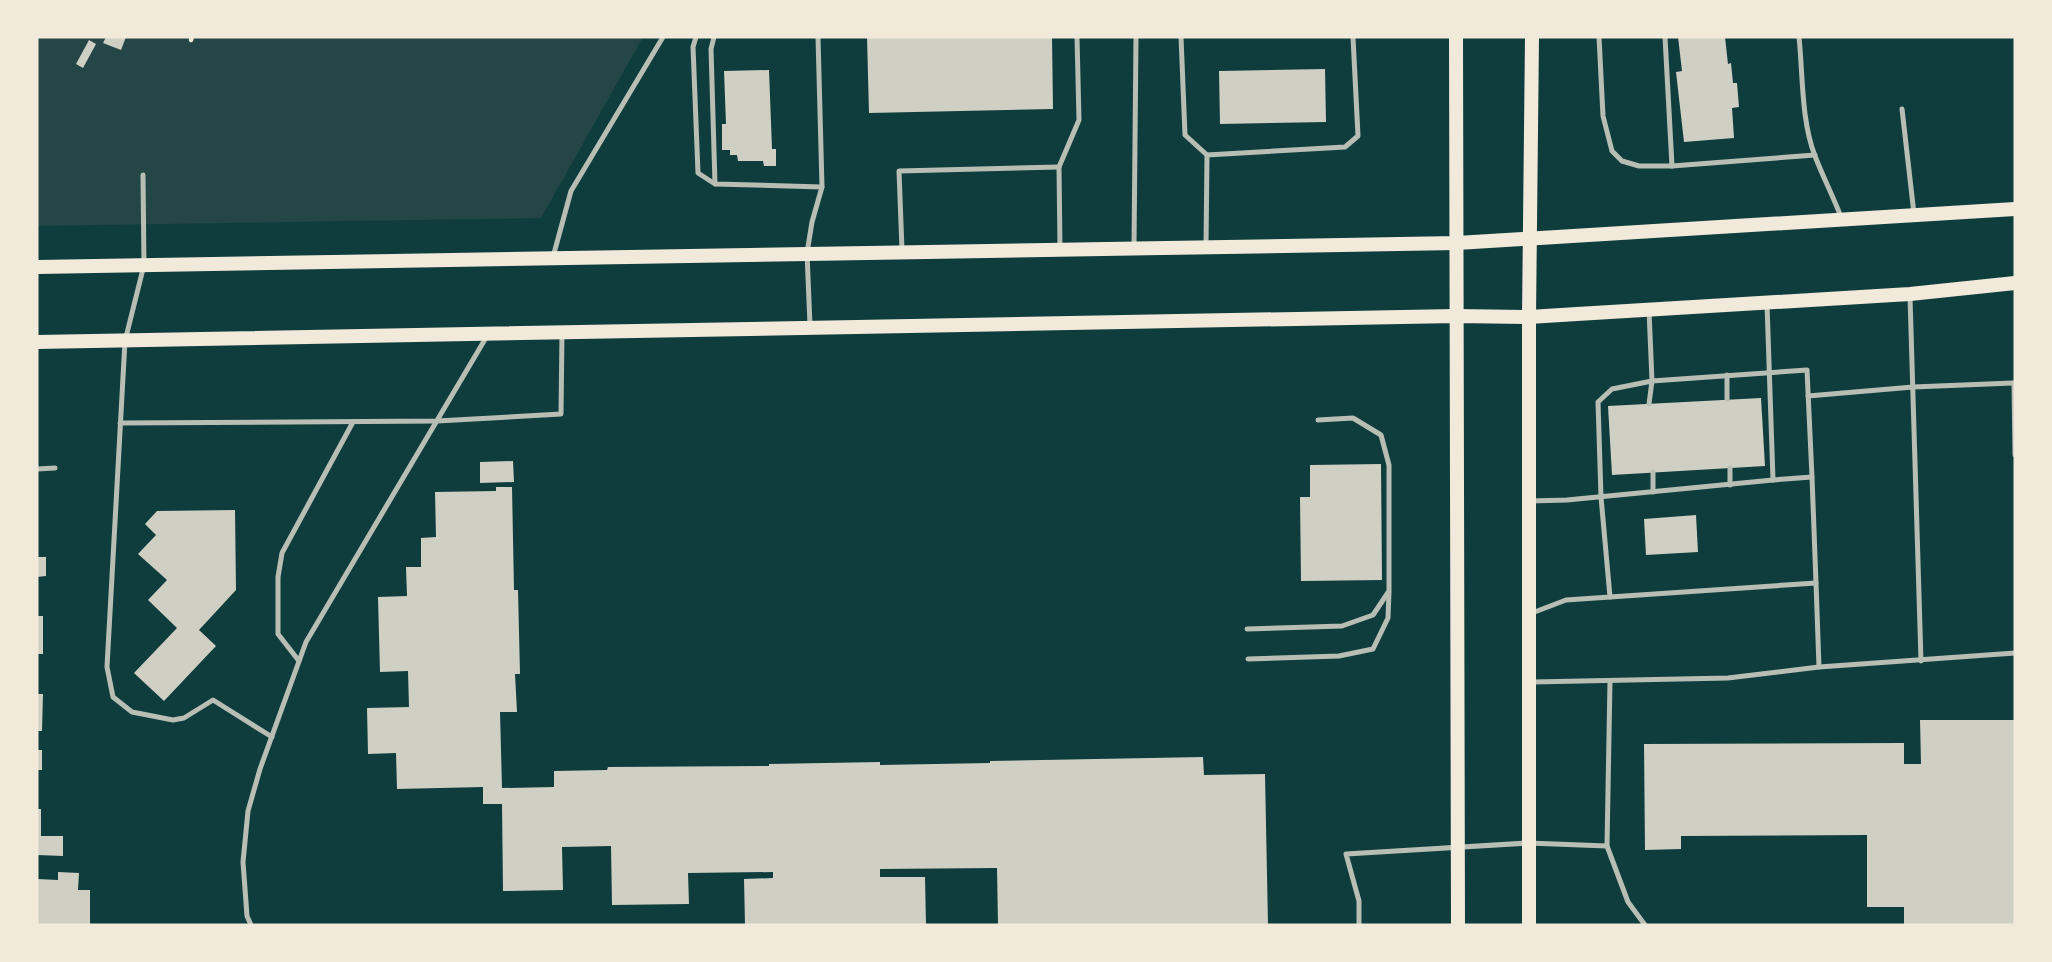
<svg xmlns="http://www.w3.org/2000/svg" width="2052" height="962" viewBox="0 0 2052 962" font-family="'Golos Text',sans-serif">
	<rect width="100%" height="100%" fill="#0f3d3e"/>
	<!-- green -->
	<polygon fill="#244646" points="37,37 643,37 541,218 37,226"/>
	<!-- building -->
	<g fill="#cfcfc3">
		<polygon points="106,37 126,37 121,50 103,43"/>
		<polygon points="867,37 1052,37 1053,109 869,113"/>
		<polygon points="1678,37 1725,37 1728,64 1731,63 1733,83 1737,83 1739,107 1732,108 1734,138 1684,142 1676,72 1682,71"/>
		<polygon points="89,40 96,44 83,68 76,64"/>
		<polygon points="1325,69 1326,122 1220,124 1219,71"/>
		<polygon points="769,70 772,149 776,149 776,166 764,166 763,161 738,161 737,155 730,155 730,150 722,150 722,124 726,124 724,71"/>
		<polygon points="1761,398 1765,466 1612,475 1608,406"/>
		<polygon points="513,461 514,482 480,483 480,462"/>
		<polygon points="1381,464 1382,580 1301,581 1300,497 1310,497 1310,465"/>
		<polygon points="496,487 512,487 514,590 518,590 520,674 515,674 517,712 500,712 502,788 554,787 554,771 607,770 608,767 769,766 769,764 880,762 880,765 990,763 990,761 1203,757 1204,775 1265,774 1268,925 998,925 997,868 880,869 880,877 925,877 926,925 745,925 744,879 773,878 773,872 688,873 689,904 612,905 611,846 562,847 563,890 503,891 502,804 483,804 483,787 397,789 396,753 368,754 367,708 409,707 408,671 380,672 378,597 407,596 406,567 421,567 421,538 436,537 435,492 496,491"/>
		<polygon points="235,510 236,590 199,630 216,646 164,701 134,673 177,628 148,600 167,580 138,554 156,535 145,524 157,511"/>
		<polygon points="1696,515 1698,552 1646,555 1644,519"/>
		<polygon points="37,557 46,557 46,576 37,577"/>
		<rect x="37" y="616" width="6" height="38"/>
		<polygon points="37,694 43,694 42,731 37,731"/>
		<polygon points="1920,720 2015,720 2015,925 1904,925 1904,907 1867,907 1867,835 1681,836 1681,849 1645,850 1644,744 1904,743 1904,764 1921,764"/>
		<rect x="37" y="750" width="5" height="20"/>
		<polygon points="37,809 41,809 41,836 63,836 63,856 37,855"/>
		<polygon points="58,872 79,873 78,890 90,890 90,925 37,925 37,879 58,880"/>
	</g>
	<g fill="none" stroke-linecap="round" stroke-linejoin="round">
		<!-- path -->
		<polyline stroke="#f1e9da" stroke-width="4.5" points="191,40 192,37"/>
		<!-- service -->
		<g stroke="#b8beb3" stroke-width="5">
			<polyline points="696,37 693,47 698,173 715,184 822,187"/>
			<polyline points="714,37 711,49 715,184"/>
			<polyline points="1181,37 1185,135 1207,155"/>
			<polyline points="1599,37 1603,116 1612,151 1622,161 1639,166 1672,166 1815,155"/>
			<polyline points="1665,37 1672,166"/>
			<path d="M1799,37C1803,75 1801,120 1815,156C1823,177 1833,196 1841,217"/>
			<polyline points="1902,109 1914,214"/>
			<polyline points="143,175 144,265 125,341 107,667 113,697 132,712 173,720 184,718 213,700 272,737"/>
			<polyline points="1206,246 1207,155 1345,147 1358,136 1353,37"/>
			<polyline points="1134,247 1136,37"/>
			<polyline points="1060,249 1059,167 1079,120 1077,37"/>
			<polyline points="902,250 899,171 1059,167"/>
			<polyline points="553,257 571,191 663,37"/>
			<polyline points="1910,297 1921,661"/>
			<polyline points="1649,310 1652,381 1807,370 1812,477"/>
			<polyline points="810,325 807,253 812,222 822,187 818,37"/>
			<polyline points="1727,375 1727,399"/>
			<polyline points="2014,383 2015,455"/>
			<polyline points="1808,396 1913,387 2013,383"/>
			<polyline points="120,423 437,421 561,414 562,333"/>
			<polyline points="1730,468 1730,485"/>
			<polyline points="37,469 55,468"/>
			<polyline points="1653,472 1653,492"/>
			<polyline points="1773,480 1812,477 1816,583"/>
			<polyline points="1529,501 1567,500 1773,480 1767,304"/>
			<polyline points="1610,597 1816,583 1819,667"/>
			<polyline points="1532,613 1566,600 1610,597 1601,497 1598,402 1612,389 1652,381 1649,404"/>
			<polyline points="1247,629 1342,626 1373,615 1389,591 1389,465 1381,435 1353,418 1318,420"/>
			<polyline points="1248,659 1339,656 1373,649 1388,618 1389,592"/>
			<polyline points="299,661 278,634 278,577 282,553 353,422"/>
			<polyline points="1532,682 1728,678 1819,667 2015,653"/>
			<polyline points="1607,846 1628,902 1645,925"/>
			<polyline points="251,925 247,916 243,862 248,811 260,769 306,642 487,336"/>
			<polyline points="1359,925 1359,901 1346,854 1528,843 1607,846 1610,681"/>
		</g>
		<!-- secondary -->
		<g stroke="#f1e9da" stroke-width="14">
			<polyline points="1456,37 1458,925"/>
			<polyline points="37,267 1457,243 2015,209"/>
			<polyline points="37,342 1455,316 1529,317 1577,314 1910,294 2015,283"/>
			<polyline points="1529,925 1529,317 1532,37"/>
		</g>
	</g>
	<!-- border -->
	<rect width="2052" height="962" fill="none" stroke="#f1e9da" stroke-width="77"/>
</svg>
